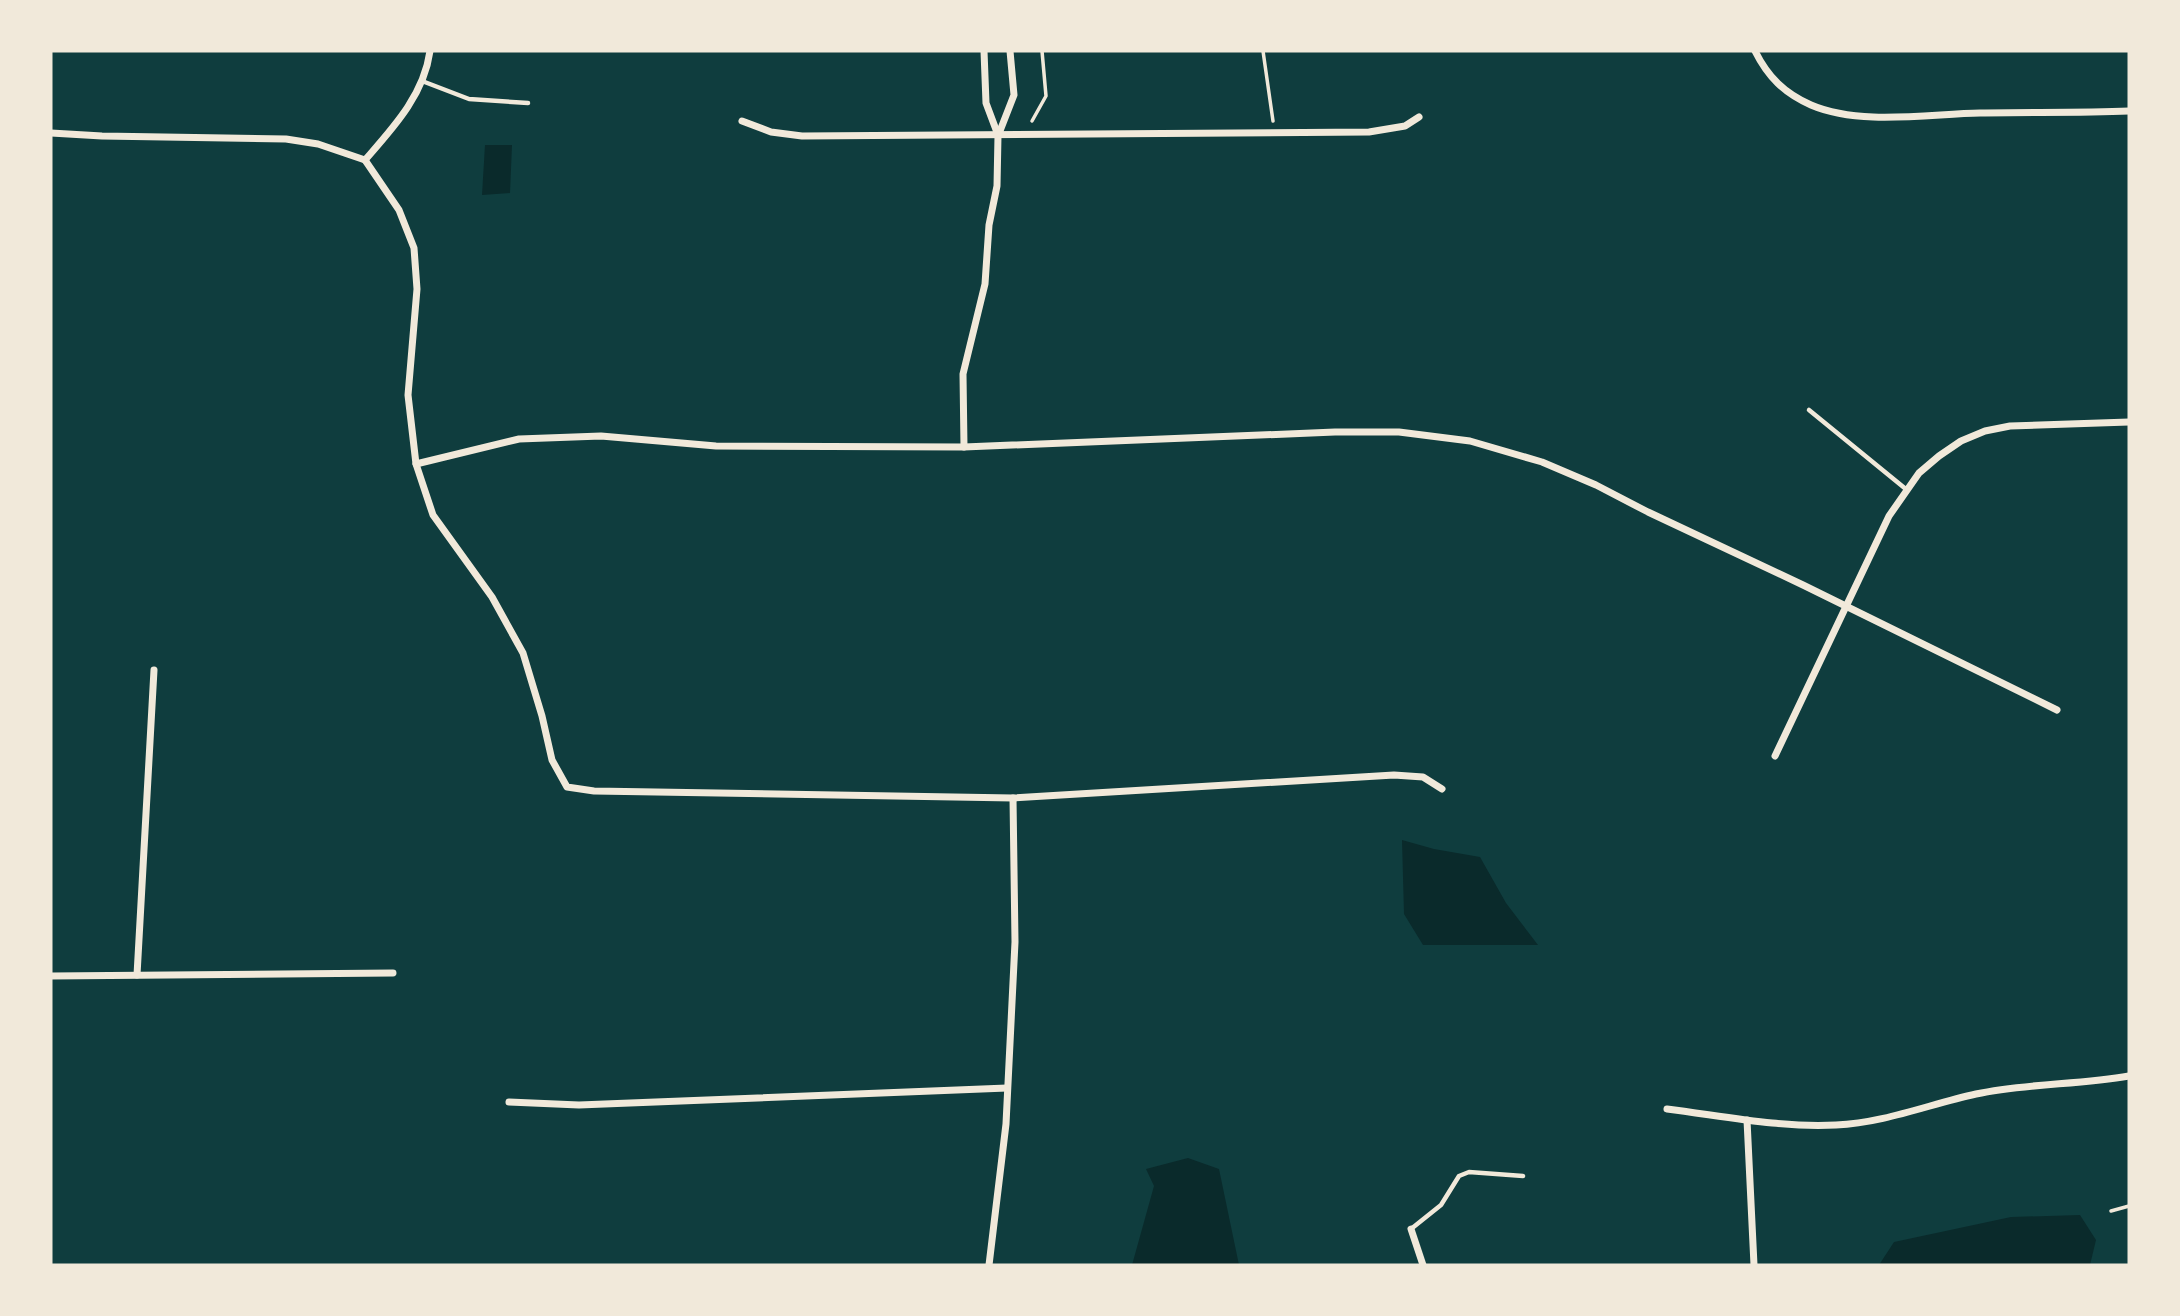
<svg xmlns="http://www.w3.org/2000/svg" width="2180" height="1316" viewBox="0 0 2180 1316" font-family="Georgia,serif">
	<rect width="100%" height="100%" fill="#0f3d3e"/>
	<!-- water -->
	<g fill="#0a2a2b">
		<polygon points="485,145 512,145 510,193 482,195"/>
		<polygon points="1402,840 1434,849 1480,857 1506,903 1538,945 1423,945 1404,914"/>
		<polygon points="1188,1158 1219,1169 1239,1265 1132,1265 1154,1186 1146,1169"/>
		<polygon points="2080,1215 2096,1240 2090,1265 1879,1265 1894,1242 2011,1217"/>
	</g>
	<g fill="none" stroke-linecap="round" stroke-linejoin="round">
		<!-- path -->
		<g stroke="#f1e9da" stroke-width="3.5">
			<polyline points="1263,51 1273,121"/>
			<polyline points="1032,121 1046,96 1042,51"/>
			<polyline points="2111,1211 2129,1206"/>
		</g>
		<!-- service -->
		<g stroke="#f1e9da" stroke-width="4.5">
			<polyline points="422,81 469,99 528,103"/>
			<polyline points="1809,410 1907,490"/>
			<polyline points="1411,1229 1441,1205 1459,1176 1469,1172 1523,1176"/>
		</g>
		<!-- minor -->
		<g stroke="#f1e9da" stroke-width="7">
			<polyline points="984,51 986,103 998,135"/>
			<path d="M1755,51C1768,77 1784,93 1811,105C1860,126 1928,114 1980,113C2030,112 2080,113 2129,111"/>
			<polyline points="742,121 771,132 802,136 1369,132 1405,126 1419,117"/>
			<polyline points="51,133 102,136 286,139 318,144 365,160 399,210 414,248 417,289 408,395 416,464 433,515 492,597 523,653 542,716 552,760 567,787 594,791 1013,798 1394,775 1423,777 1442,789"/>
			<path d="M365,160C393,128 424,95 430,51"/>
			<polyline points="964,447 963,374 985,284 989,225 997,186 998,136 1014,95 1010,51"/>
			<polyline points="416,464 519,439 601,436 716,446 964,447 1335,432 1399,432 1470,441 1542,462 1596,485 1648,512 1803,585 2057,710"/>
			<polyline points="1775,756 1889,516 1919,473 1939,456 1961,441 1985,431 2010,426 2129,422"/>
			<polyline points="137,975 154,670"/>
			<polyline points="51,976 393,973"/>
			<polyline points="509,1102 579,1105 1007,1088"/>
			<path d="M1667,1109C1723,1116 1780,1128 1836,1125C1884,1123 1930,1104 1976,1094C2027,1083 2079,1085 2129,1076"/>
			<polyline points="1747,1120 1754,1265"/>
			<polyline points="1411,1229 1423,1265"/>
			<polyline points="989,1265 1006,1124 1015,942 1013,798"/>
		</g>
	</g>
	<!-- border -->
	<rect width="2180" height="1316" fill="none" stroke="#f1e9da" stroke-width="105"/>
</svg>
